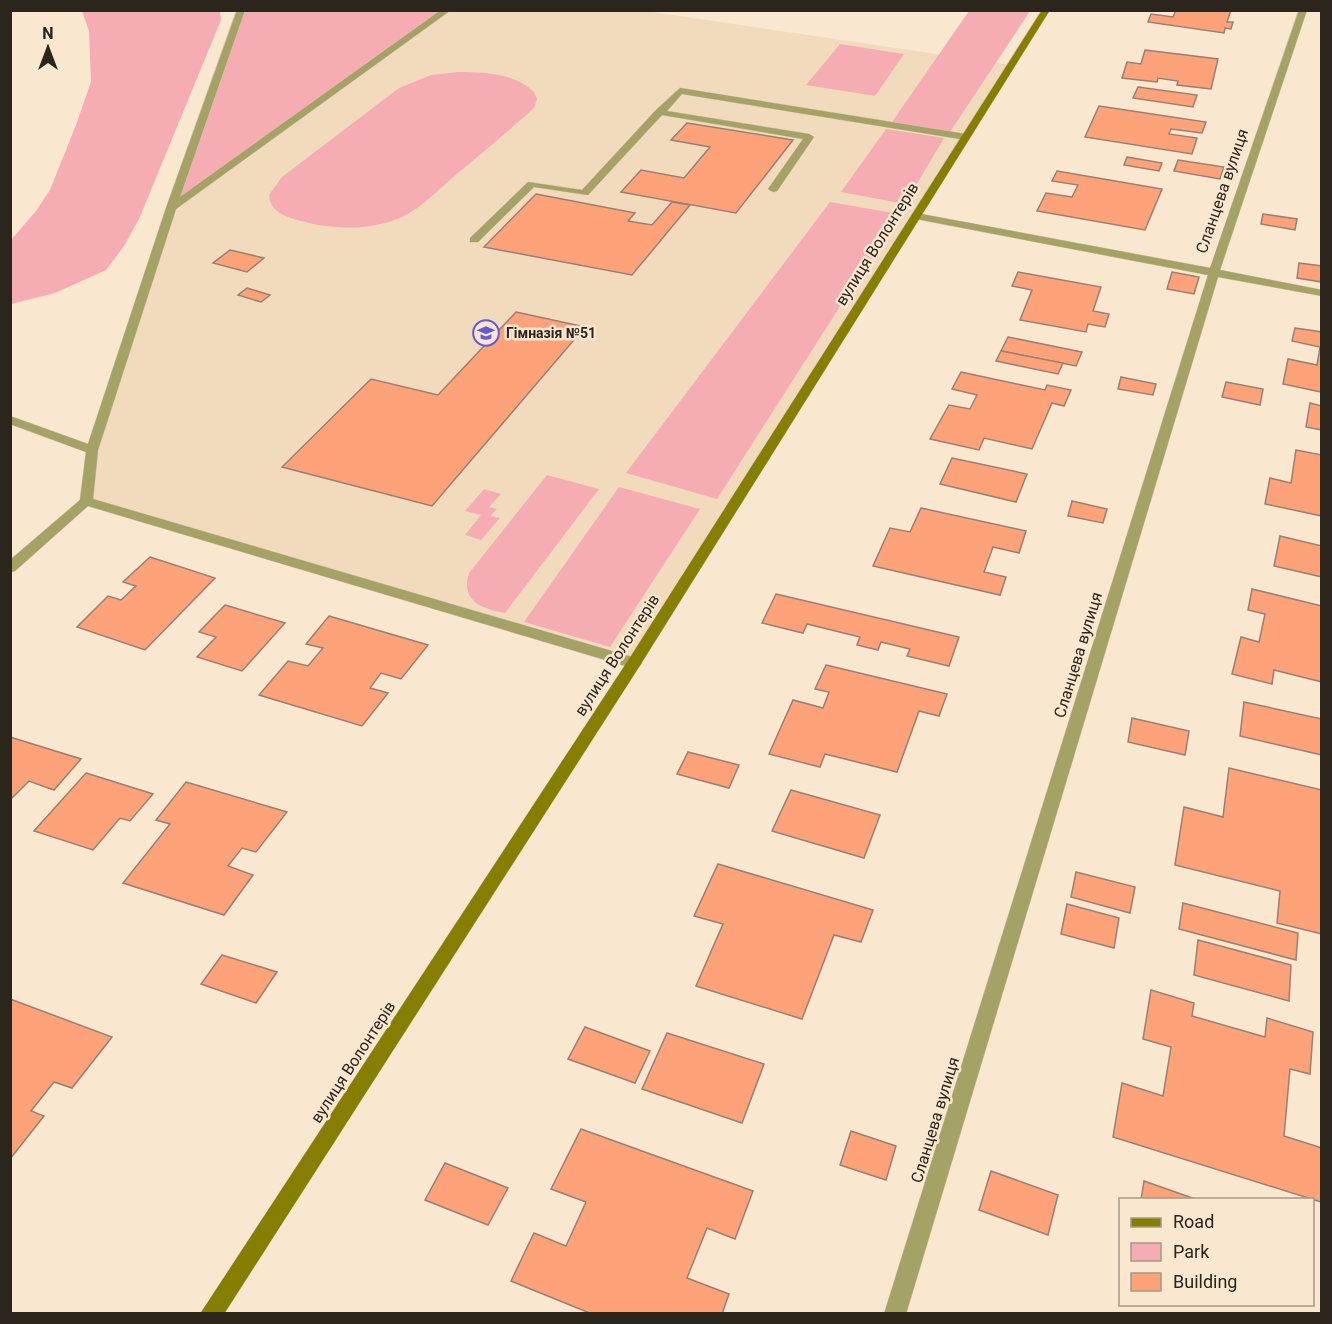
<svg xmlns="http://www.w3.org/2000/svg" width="1332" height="1324" viewBox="0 0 1332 1324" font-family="Roboto,sans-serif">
	<rect width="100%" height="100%" fill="#f9e7cf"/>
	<!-- built -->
	<polygon fill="#f2dbbd" points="447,11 646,11 1011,65 634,663 86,501 92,450 171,208"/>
	<!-- green -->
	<g fill="#f5adb3">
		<polygon points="82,11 220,11 221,20 139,219 124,246 106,270 55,293 11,304 11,240 36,211 50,190 76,125 91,82 89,31"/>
		<polygon points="241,11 447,11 171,208"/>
		<polygon points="969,11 1030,11 950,132 892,122"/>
		<polygon points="840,44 904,54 875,96 806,85"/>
		<path d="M458,72C484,72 514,73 534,92L537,99L534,108C507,132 479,156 451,179C436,192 422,207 404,216C374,231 333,230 301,221C286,217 270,212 269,195L282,177L399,88L431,75Z"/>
		<polygon points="886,129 944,138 905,204 841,192"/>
		<polygon points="830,202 899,214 717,499 626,473"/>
		<path d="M547,475L599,489L505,613C481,609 460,600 469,573Z"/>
		<polygon points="619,487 700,509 610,647 524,622"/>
		<polygon points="484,489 501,494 489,507 497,509 490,516 500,518 481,540 465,535 481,515 465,511"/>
	</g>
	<!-- building -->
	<g fill="#fea27a" stroke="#9a7f74" stroke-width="1.5">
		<polygon points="1176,10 1231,10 1227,22 1233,22 1231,29 1225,28 1224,33 1148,22 1151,14 1173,17"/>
		<polygon points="1145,50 1218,59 1211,89 1177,85 1178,81 1158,78 1157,82 1122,78 1127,62 1141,64"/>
		<polygon points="1138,87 1197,95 1193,107 1133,98"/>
		<polygon points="1099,106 1206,122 1202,133 1171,129 1169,134 1197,138 1192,154 1085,137"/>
		<polygon points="687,123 793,140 736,213 621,192 641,170 684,178 710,147 671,140"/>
		<polygon points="1127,157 1162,163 1159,171 1124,165"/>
		<polygon points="1178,160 1224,167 1220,179 1174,171"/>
		<polygon points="1057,171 1162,189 1145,230 1037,211 1046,193 1072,197 1078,185 1052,181"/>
		<polygon points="536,194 635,213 628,221 652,225 672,202 690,205 632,275 484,247"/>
		<polygon points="1263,214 1297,219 1295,230 1261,224"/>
		<polygon points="230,250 264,258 247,272 213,263"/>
		<polygon points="1299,263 1322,266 1322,282 1297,278"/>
		<polygon points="1018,272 1101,287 1093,311 1109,314 1105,327 1088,324 1086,332 1020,320 1032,290 1012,286"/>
		<polygon points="1172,272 1199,277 1194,294 1167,289"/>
		<polygon points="247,288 270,295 261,302 238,295"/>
		<polygon points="516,312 585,327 432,506 282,467 371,379 438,395"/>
		<polygon points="1295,328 1322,332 1321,392 1283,384 1288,359 1317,365 1320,347 1292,341"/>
		<polygon points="1008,337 1082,352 1076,366 1001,351"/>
		<polygon points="1001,351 1063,363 1058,374 996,361"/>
		<polygon points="961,372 1045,390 1047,385 1071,390 1064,406 1052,403 1032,449 984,438 979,450 930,439 949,405 970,409 977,395 952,389"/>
		<polygon points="1121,377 1156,384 1153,395 1118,389"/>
		<polygon points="1226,382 1263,389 1260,405 1222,397"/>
		<polygon points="1310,403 1322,406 1322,430 1306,427"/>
		<polygon points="1296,450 1322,455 1322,516 1265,504 1270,478 1291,483"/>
		<polygon points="952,458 1027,474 1016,502 940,484"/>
		<polygon points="1072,501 1107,509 1103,523 1068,516"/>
		<polygon points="921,508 1026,531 1019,553 993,547 984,572 1006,577 1000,595 873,566 890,528 910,532"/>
		<polygon points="1280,536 1322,546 1322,577 1274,566"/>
		<polygon points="150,557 215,578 145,650 77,627 108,596 121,600 136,586 123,582"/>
		<polygon points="1252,589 1322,606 1322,682 1274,670 1272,684 1232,674 1241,637 1259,642 1265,614 1248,610"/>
		<polygon points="776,594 959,637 949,666 907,656 910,649 881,642 878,650 857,645 860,637 807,624 803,633 762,623"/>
		<polygon points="225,605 285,623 242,671 197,657 216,637 199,632"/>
		<polygon points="329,616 428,645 401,679 381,673 370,688 388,693 362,726 259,695 288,661 308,666 323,648 306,644"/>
		<polygon points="826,665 947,694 939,716 919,711 897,772 825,754 820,767 769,754 793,700 823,708 829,692 815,689"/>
		<polygon points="1244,702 1322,719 1322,755 1240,736"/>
		<polygon points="1132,718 1189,731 1185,755 1128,742"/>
		<polygon points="10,737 81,759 54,790 29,781 10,800"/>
		<polygon points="688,752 739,765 729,788 677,774"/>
		<polygon points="1229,768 1322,790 1322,934 1277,923 1280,891 1175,865 1184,807 1223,817"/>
		<polygon points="86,773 153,794 130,821 120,818 93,850 34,831"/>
		<polygon points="186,782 287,812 256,852 242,848 228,866 253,875 224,915 123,883 170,824 156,820"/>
		<polygon points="791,790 880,815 864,858 772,831"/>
		<polygon points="718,864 873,910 861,942 834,935 802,1019 696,986 723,924 694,916"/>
		<polygon points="1076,872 1135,887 1130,913 1071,897"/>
		<polygon points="1183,903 1298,933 1296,960 1179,929"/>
		<polygon points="1067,904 1119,918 1114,948 1061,934"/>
		<polygon points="1198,940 1291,965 1289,1001 1194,975"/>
		<polygon points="222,955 277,972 256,1003 201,984"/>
		<polygon points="1151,990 1194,1003 1192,1016 1265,1037 1267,1018 1313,1032 1310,1074 1290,1069 1284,1136 1322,1148 1321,1202 1113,1137 1122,1083 1163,1096 1171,1047 1143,1039"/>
		<polygon points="10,999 112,1037 72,1088 54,1082 31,1111 44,1116 10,1159"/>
		<polygon points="585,1027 650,1051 635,1083 568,1059"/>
		<polygon points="667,1033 764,1064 742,1123 642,1089"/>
		<polygon points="581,1129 753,1191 735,1239 707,1228 687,1278 729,1294 722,1314 592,1314 511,1281 534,1233 566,1246 586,1202 551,1189"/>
		<polygon points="851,1131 896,1146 886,1180 840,1165"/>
		<polygon points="445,1163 508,1188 488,1225 425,1200"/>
		<polygon points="991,1171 1058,1195 1048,1235 979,1210"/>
		<polygon points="1144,1181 1198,1200 1141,1200"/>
	</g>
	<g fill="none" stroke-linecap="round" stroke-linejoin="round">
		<!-- lane casing -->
		<g stroke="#d4c4af" stroke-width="1">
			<polygon id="lane" points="680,88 966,134 971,137 966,140 682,94 667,111 809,134 814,137 777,191 773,192 768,189 803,139 662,115 588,195 534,187 478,242 470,242 470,238 528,182 582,190 656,110"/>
		</g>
		<!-- street casing -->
		<g stroke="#d4c4af" stroke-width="1">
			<g id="street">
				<polygon points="237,10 245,10 180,197 441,10 451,10 176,209 98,450 93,499 639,659 642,663 639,667 629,667 88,506 15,571 10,572 10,560 80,500 86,452 10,424 10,416 88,444 166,208"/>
				<polygon points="1299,10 1307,10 1220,270 1322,290 1322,296 1218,277 906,1314 884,1314 1208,275 916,219 911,216 916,213 1210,268"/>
			</g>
		</g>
		<!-- secondary casing -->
		<g stroke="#d4c4af" stroke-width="1">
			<polygon id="secondary" points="1042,10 1050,10 639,667 224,1314 200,1314 629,659"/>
		</g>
		<!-- lane -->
		<use href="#lane" fill="#a5a265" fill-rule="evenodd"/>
		<!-- street -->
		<use href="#street" fill="#a5a265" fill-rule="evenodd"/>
		<!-- secondary -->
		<use href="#secondary" fill="#857e00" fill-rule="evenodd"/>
	</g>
	<!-- icons -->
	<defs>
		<g id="school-ring" transform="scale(1.35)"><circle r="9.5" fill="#f9e7cf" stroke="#625bd4" stroke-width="1.5"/><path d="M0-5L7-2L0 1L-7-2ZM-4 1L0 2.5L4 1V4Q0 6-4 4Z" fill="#625bd4"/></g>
	</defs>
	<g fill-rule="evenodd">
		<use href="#school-ring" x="486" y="333"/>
	</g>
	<g text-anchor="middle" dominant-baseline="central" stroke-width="5" stroke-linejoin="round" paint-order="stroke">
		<!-- far-poi labels -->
		<g font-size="14" font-weight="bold" fill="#2b251c" stroke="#f9e7cf" text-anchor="start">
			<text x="506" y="333">Гімназія №51</text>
		</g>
		<!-- street labels -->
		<g font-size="16" fill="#2b251c" stroke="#f9e7cf">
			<text transform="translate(1222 191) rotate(-71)">Сланцева вулиця</text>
			<text transform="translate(877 244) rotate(-58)">вулиця Волонтерів</text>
			<text transform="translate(617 655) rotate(-57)">вулиця Волонтерів</text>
			<text transform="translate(1078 655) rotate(-73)">Сланцева вулиця</text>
			<text transform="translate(353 1062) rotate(-57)">вулиця Волонтерів</text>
			<text transform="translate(935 1120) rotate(-73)">Сланцева вулиця</text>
		</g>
	</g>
	<!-- border -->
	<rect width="1332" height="1324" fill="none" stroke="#2b251c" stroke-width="24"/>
	<!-- legend -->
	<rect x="1119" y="1198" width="195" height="108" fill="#f9e7cf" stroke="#a79987" stroke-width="1.5"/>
	<rect x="1131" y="1218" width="30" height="9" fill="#857e00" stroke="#a79987" stroke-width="1.5"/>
	<text x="1173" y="1228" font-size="18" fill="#2b251c">Road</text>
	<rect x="1131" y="1243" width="30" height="18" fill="#f5adb3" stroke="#a79987" stroke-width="1.5"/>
	<text x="1173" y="1258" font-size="18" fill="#2b251c">Park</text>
	<rect x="1131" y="1273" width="30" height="18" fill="#fea27a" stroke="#a79987" stroke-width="1.5"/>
	<text x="1173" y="1288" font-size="18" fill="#2b251c">Building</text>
	<!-- north arrow -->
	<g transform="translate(48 48)" stroke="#f9e7cf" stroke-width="4.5" paint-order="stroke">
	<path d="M0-4.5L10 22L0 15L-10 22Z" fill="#2b251c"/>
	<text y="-9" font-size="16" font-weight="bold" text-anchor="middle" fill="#2b251c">N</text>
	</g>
</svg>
